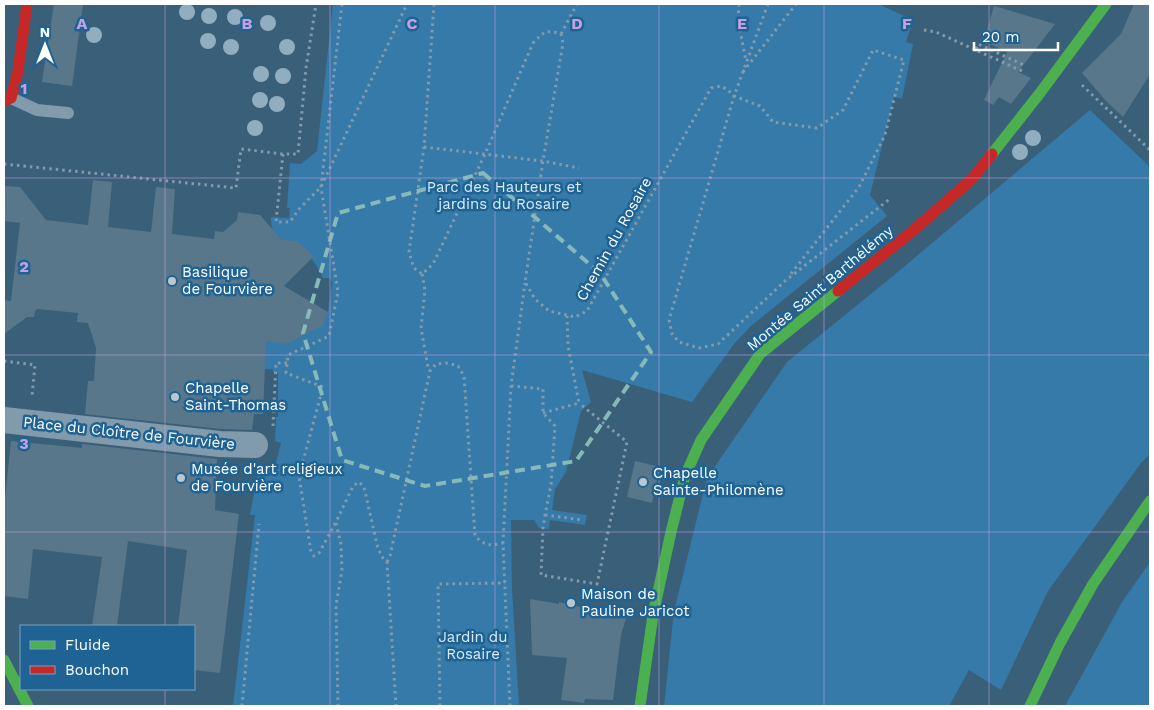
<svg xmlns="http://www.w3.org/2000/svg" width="1154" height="710" viewBox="0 0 1154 710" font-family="'Work Sans',sans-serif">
	<rect width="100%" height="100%" fill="#3a5f79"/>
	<!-- green -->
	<g fill="#357aa9">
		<path d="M333,4H878L913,20L906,42L913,44L902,99L894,97L870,195L887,216L751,326L734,344L692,402L582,370L591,402L581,411L566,472L555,489L552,510L587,515L585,525L550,520L549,529L539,528L534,520H511L512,588L519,706H233L255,515H250L259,466L274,470L281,443L275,441L276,417H278V373L273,372V369H255L258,334L328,312L332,283L330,278H323C319,272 316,262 310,258C293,244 270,244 271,217L289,218L290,208H287L290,163L301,164L317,151Z"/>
		<polygon points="1090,110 1150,167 1150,454 1141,463 1048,591 1001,690 969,670 949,706 664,706 674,611 707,478 787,362 893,276"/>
		<polygon points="1150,562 1150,706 1065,706 1122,602"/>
	</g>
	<!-- building -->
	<g fill="#59778b">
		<polygon points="54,4 83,4 72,86 42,82"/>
		<polygon points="1134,4 1150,4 1150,74 1123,117 1106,101 1082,73 1121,34"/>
		<polygon points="994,6 1055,24 1018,72 1031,78 1011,104 999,97 993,105 984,100 1007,52 984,41"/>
		<polygon points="93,180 112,182 108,227 151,232 156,187 175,189 172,234 214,239 215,231 223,232 237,220 238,212 260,215 282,240 297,241 314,256 284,286 328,312 323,325 287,344 266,341 263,414 254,414 252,430 221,429 85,414 88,381 94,381 96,348 88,323 77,322 78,313 37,309 35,311 34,317 27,317 4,334 4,300 11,301 20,223 4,221 4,186 20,187 46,220 88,225"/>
		<polygon points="11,441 82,448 82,444 217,459 215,510 239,514 220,673 194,670 194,626 178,626 187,550 128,541 117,626 92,626 102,557 33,549 28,599 4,596 4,508"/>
		<polygon points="635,461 660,467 652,503 627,497"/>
		<polygon points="530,599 559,604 559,602 626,618 621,635 613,700 585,699 584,703 561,700 567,658 532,655"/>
	</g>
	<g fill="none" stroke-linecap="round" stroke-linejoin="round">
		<!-- path -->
		<g stroke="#829bac" stroke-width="3" stroke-dasharray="2.5 4" stroke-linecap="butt">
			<polyline points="342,4 321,187 338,292 329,336 288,355 286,373 323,387 299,476 311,552 314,556 319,553 336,522 353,486 359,482 364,487 378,549 383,558 387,562 396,706"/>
			<path d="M434,4L424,147L409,252L414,268L422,274L433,264L485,154L533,43C544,32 545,29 561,34L563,43L543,161L525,282L535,299L549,311L575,317L587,311L711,88L721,86L728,90L734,96L669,320L672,334L679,342L699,348L718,344L785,281L891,198"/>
			<polyline points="739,4 738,20 746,61"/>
			<polyline points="768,4 734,96 760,106 773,122 817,128 843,110 873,50 904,60 885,135 859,187 790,275"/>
			<polyline points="924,30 936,32 1022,71"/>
			<polyline points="561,34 577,4"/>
			<polyline points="976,49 978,44 1026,66"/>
			<polyline points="743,72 796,4"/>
			<polyline points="1082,85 1150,150"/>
			<polyline points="424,147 543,161 579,168"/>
			<polyline points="283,154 276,222 290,222 299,209 321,187 407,4"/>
			<polyline points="4,164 236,188 241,149 283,154 298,154 306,68 316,4"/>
			<polyline points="422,274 425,290 421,328 428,367 430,371"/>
			<polyline points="4,361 35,365 32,396"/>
			<polyline points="511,386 543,389 543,413 555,426 551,485 545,515 543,528 541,575 597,584 627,442 579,403"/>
			<polyline points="543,413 579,403 568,346 567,316"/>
			<polyline points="273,426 276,363 287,363"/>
			<polyline points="545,515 583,520"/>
			<polyline points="336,523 341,544 342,570 336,605 338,706"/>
			<path d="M387,562L390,556L430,371L436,364L448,363L458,366L464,376L475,536C485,546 490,546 503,543"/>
			<polyline points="242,706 259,524"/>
			<polyline points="440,706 438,584 505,583"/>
			<polyline points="510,706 503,543 511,386 525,283"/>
		</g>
		<!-- lane -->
		<polyline stroke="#829bac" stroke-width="12" points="11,98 37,110 68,113"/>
		<!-- street -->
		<polyline stroke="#829bac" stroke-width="26" points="4,420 220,444 255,445"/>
		<!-- fast -->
		<g stroke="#4caf50" stroke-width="11">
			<polyline points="992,154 1040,93 1106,4"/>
			<polyline points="4,660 28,706"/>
			<polyline points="640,706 653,615 671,532 685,476 701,440 760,354 838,291"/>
			<polyline points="1030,706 1060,643 1093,584 1150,501"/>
		</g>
		<!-- jam -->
		<g stroke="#c62828" stroke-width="11">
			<polyline points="4,101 11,98 18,71 27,4"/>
			<polyline points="838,291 915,229 972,179 992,154"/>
		</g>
	</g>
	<!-- trees -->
	<g fill="#91adc0">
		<circle cx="187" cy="12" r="8"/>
		<circle cx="209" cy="16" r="8"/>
		<circle cx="235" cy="17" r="8"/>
		<circle cx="268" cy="23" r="8"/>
		<circle cx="94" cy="35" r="8"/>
		<circle cx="208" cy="41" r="8"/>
		<circle cx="231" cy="47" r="8"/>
		<circle cx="287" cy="47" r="8"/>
		<circle cx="261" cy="74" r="8"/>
		<circle cx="283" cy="76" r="8"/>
		<circle cx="260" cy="100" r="8"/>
		<circle cx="277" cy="104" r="8"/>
		<circle cx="255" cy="128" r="8"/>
		<circle cx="1033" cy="138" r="8"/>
		<circle cx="1020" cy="152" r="8"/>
	</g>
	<!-- marked area -->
	<path fill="none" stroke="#87bab6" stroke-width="4" stroke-dasharray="10 6" stroke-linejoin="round" d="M483,173L600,273L651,352L576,461L425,486L342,460L303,333L338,213Z"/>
	<!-- grid -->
	<path fill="none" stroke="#c4a0e2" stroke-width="1" stroke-opacity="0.55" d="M165,4V626M330,4V706M495,4V706M659,4V706M824,4V706M989,4V706M4,178H1150M4,355H1150M4,532H1150M165,689V706"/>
	<!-- markers -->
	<g fill="#bac7d0" stroke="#1f6394" stroke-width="2">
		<circle cx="172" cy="281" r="5"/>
		<circle cx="175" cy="397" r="5"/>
		<circle cx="181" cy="478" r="5"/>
		<circle cx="643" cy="482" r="5"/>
		<circle cx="571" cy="603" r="5"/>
	</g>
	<g text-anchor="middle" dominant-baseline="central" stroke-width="5" stroke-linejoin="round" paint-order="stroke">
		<!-- park labels -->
		<g font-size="15" fill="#d8ecfa" stroke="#1f6394">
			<text x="504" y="187">Parc des Hauteurs et<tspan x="504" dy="17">jardins du Rosaire</tspan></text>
			<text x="473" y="637">Jardin du<tspan x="473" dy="17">Rosaire</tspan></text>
		</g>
		<!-- street labels -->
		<g font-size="15" fill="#fff" stroke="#1f6394">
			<text transform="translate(614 239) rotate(-61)">Chemin du Rosaire</text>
			<text transform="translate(820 288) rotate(-40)">Montée Saint Barthélémy</text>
			<text transform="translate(129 433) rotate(6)">Place du Cloître de Fourvière</text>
		</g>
		<!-- poi labels -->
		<g font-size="15" fill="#fff" stroke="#1f6394" text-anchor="start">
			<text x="182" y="272">Basilique<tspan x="182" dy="17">de Fourvière</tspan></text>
			<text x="185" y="388">Chapelle<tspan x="185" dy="17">Saint-Thomas</tspan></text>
			<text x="191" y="469">Musée d'art religieux<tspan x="191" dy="17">de Fourvière</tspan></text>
			<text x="653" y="473">Chapelle<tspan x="653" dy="17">Sainte-Philomène</tspan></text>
			<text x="581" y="594">Maison de<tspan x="581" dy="17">Pauline Jaricot</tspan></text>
		</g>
	</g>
	<g font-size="16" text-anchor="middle" font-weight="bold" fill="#c4a0e2" stroke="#1f6394" stroke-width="5" stroke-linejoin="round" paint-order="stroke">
		<text x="82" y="29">A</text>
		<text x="247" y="29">B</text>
		<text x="412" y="29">C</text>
		<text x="577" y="29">D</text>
		<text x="742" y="29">E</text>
		<text x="907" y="29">F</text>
		<text x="24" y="94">1</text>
		<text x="24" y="272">2</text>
		<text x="24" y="449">3</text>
	</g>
	<!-- border -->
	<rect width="1154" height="710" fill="none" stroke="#ffffff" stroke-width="10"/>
	<!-- legend -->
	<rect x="20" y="625" width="175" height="65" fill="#1f6394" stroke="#79a1bf"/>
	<rect x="30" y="641" width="25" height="8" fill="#4caf50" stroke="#79a1bf"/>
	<text x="65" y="650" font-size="15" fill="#ffffff">Fluide</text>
	<rect x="30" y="666" width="25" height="8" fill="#c62828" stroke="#79a1bf"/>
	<text x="65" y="675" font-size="15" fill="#ffffff">Bouchon</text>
	<!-- north arrow -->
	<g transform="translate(45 45)" stroke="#1f6394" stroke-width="4" paint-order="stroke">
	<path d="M0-4L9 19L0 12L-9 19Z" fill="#ffffff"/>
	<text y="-8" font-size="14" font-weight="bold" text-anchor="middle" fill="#ffffff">N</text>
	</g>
	<!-- scale -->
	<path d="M974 42v8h84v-8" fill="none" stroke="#ffffff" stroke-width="2.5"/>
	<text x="982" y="42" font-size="15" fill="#ffffff" stroke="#1f6394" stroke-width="4" paint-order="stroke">20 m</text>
</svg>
